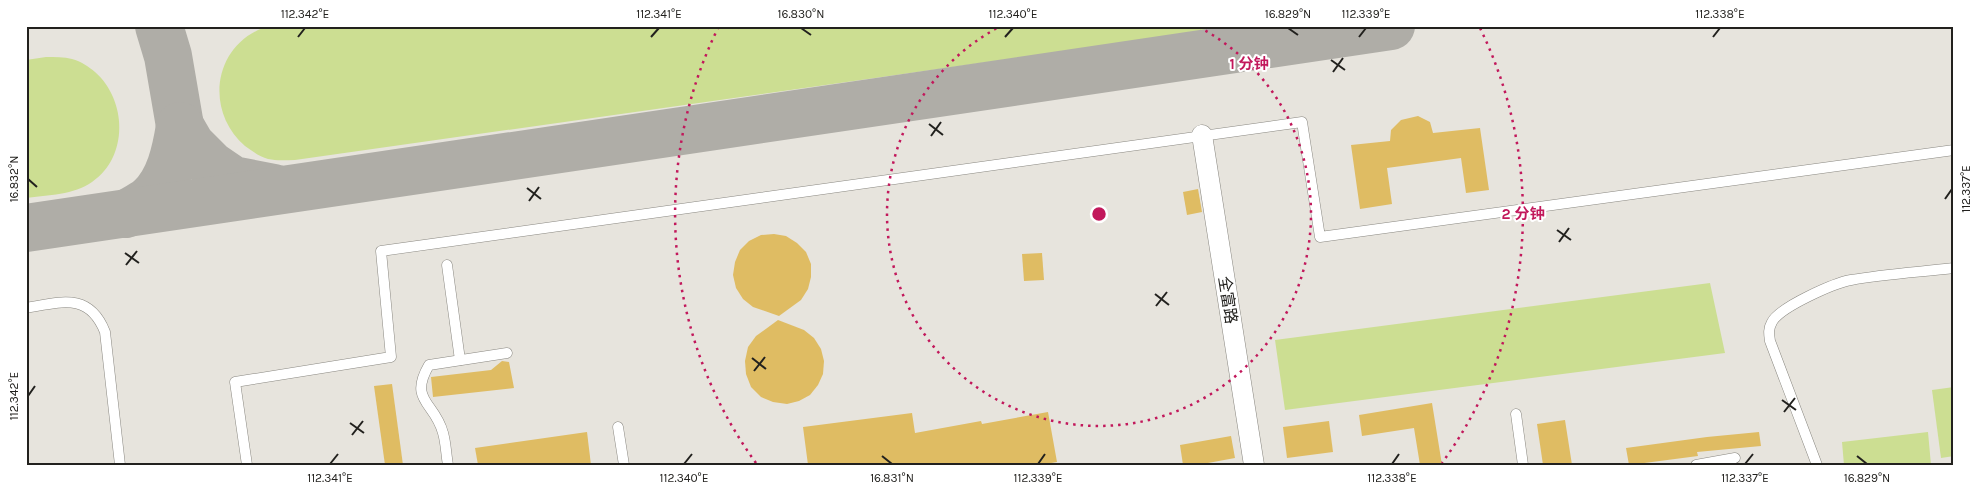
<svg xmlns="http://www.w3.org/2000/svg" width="1980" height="491" viewBox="0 0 1980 491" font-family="Karla,'Noto Sans SC',sans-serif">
	<rect width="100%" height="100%" fill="#e7e4dd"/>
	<!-- green -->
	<g fill="#ccde92">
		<path d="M269,26H1220L1201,32L295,160C286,160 277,161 268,159C260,157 252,151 245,146C203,110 214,42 269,26Z"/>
		<path d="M46,57C55,57 64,57 72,59C81,61 89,67 95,72C127,100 129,157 92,182C74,195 48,195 26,198V60Z"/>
		<polygon points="1710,283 1725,353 1285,410 1275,340"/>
		<polygon points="1954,387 1954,456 1941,458 1932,390"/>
		<polygon points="1928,432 1931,465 1844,465 1842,442"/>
	</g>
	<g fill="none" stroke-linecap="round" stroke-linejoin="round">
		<!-- taxiway -->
		<g stroke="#afada7" stroke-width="48">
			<polyline points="159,26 168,56 180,126"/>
			<path d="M126,214C134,209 143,205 150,199C170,181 176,151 180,126L191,145L211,165L233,180L274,188"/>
			<polyline points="26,228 1391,26"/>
		</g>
	</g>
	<!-- building -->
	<g fill="#dfbc63">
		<polygon points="1418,116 1430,122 1433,133 1480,128 1489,190 1466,193 1461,158 1387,168 1392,204 1360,209 1351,145 1390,141 1391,130 1401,120"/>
		<polygon points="1198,189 1202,212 1187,215 1183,192"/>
		<polygon points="774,234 786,236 797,243 806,252 811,264 811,277 808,289 801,300 779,316 753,307 743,299 736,288 733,275 735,262 740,250 749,241 761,235"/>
		<polygon points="1042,253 1044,280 1024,281 1022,254"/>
		<polygon points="778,320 804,330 814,338 821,349 824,361 823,374 818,385 810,395 799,401 787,404 773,402 761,397 751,387 746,374 745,361 748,347 756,336"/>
		<polygon points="502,361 509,362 514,388 433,397 431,377 491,370"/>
		<polygon points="392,384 403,465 385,465 374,386"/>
		<polygon points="1432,403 1442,465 1420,465 1414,428 1362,436 1359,415"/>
		<polygon points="1048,412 1057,462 1040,465 808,465 803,427 912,413 915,433 981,421 982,424"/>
		<polygon points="1565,420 1572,465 1543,465 1537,424"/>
		<polygon points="1329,421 1333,452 1287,458 1283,427"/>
		<polygon points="587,432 591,465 478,465 475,448"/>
		<polygon points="1759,432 1761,446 1697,452 1698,456 1629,465 1626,448 1707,437"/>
		<polygon points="1231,436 1235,458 1197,465 1183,465 1180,445"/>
	</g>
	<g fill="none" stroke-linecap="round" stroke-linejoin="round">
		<!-- service casing -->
		<g stroke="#898780" stroke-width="11">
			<g id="service">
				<polyline points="447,265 460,360"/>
				<path d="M26,308C61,302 89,292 105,332L120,465"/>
				<polyline points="1516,414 1523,465"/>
				<polyline points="618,427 624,465"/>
				<polyline points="247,465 235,382 391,357 381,251 1302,122 1320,237 1954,150"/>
				<path d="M448,465C446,454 446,443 443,433C435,402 408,401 429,365L507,353"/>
				<polyline points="1696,465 1735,458"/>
				<path d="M1817,465L1770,341C1769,334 1768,329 1772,322C1780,307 1834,283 1851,280C1885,274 1920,272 1954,268"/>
			</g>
		</g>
		<!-- minor casing -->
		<g stroke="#898780" stroke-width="21">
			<polyline id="minor" points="1202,135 1254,465"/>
		</g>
		<!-- service -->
		<use href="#service" stroke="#fff" stroke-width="10"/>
		<!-- minor -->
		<use href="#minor" stroke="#fff" stroke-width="20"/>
	</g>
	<!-- ticks -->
	<path fill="none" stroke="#22211e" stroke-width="2" d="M801,28L811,35M1288,28L1298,35M298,37L305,28M651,37L659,28M1005,37L1013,28M1359,37L1366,28M1713,37L1720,28M1331,60L1345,70M1333,72L1343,58M929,124L943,135M931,136L941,122M28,179L37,187M527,188L541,199M1945,199L1952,189M529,201L539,187M1557,230L1571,240M1559,242L1569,228M125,253L139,263M126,265L137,251M1155,294L1169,305M1156,306L1167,292M752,358L766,369M754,371L765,357M28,396L35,386M1782,400L1796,410M1784,412L1795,398M350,423L364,433M352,435L363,421M882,456L892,464M1857,456L1867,464M330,464L338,454M684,464L692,454M1038,464L1045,454M1392,464L1399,454M1745,464L1753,454"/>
	<!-- distance rings -->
	<g fill="none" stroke="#c2185b" stroke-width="2.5" stroke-dasharray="2.5 5">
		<path d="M1199 27A212 212 0 1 1 999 27"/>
		<path d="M756 463A424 424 0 0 1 718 28M1480 28A424 424 0 0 1 1442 463"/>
	</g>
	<g text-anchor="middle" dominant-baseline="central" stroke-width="4" stroke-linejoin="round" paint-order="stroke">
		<!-- street labels -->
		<g font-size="16" fill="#22211e" stroke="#fff">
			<text transform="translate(1228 300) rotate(81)">全富路</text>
		</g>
	</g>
	<circle cx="1099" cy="214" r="8" fill="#c2185b" stroke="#fff" stroke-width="2.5"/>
	<g font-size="15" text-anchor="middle" font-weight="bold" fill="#c2185b" stroke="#fff" stroke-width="4" stroke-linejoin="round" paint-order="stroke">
		<text x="1249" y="69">1 分钟</text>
		<text x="1523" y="219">2 分钟</text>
	</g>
	<!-- border -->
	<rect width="1980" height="491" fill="none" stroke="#ffffff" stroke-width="55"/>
	<rect x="28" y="28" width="1924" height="436" fill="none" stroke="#22211e" stroke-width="2"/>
	<g font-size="12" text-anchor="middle" fill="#22211e">
		<text x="305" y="18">112.342°E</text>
		<text x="659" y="18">112.341°E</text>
		<text x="801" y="18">16.830°N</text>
		<text x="1013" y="18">112.340°E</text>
		<text x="1288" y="18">16.829°N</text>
		<text x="1366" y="18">112.339°E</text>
		<text x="1720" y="18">112.338°E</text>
		<text transform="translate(14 179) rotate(-90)" y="4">16.832°N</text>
		<text transform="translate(1966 189) rotate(-90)" y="4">112.337°E</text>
		<text transform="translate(14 396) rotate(-90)" y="4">112.342°E</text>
		<text x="330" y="482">112.341°E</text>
		<text x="684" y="482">112.340°E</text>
		<text x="892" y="482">16.831°N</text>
		<text x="1038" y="482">112.339°E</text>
		<text x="1392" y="482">112.338°E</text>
		<text x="1745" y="482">112.337°E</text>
		<text x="1867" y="482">16.829°N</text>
	</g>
</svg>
